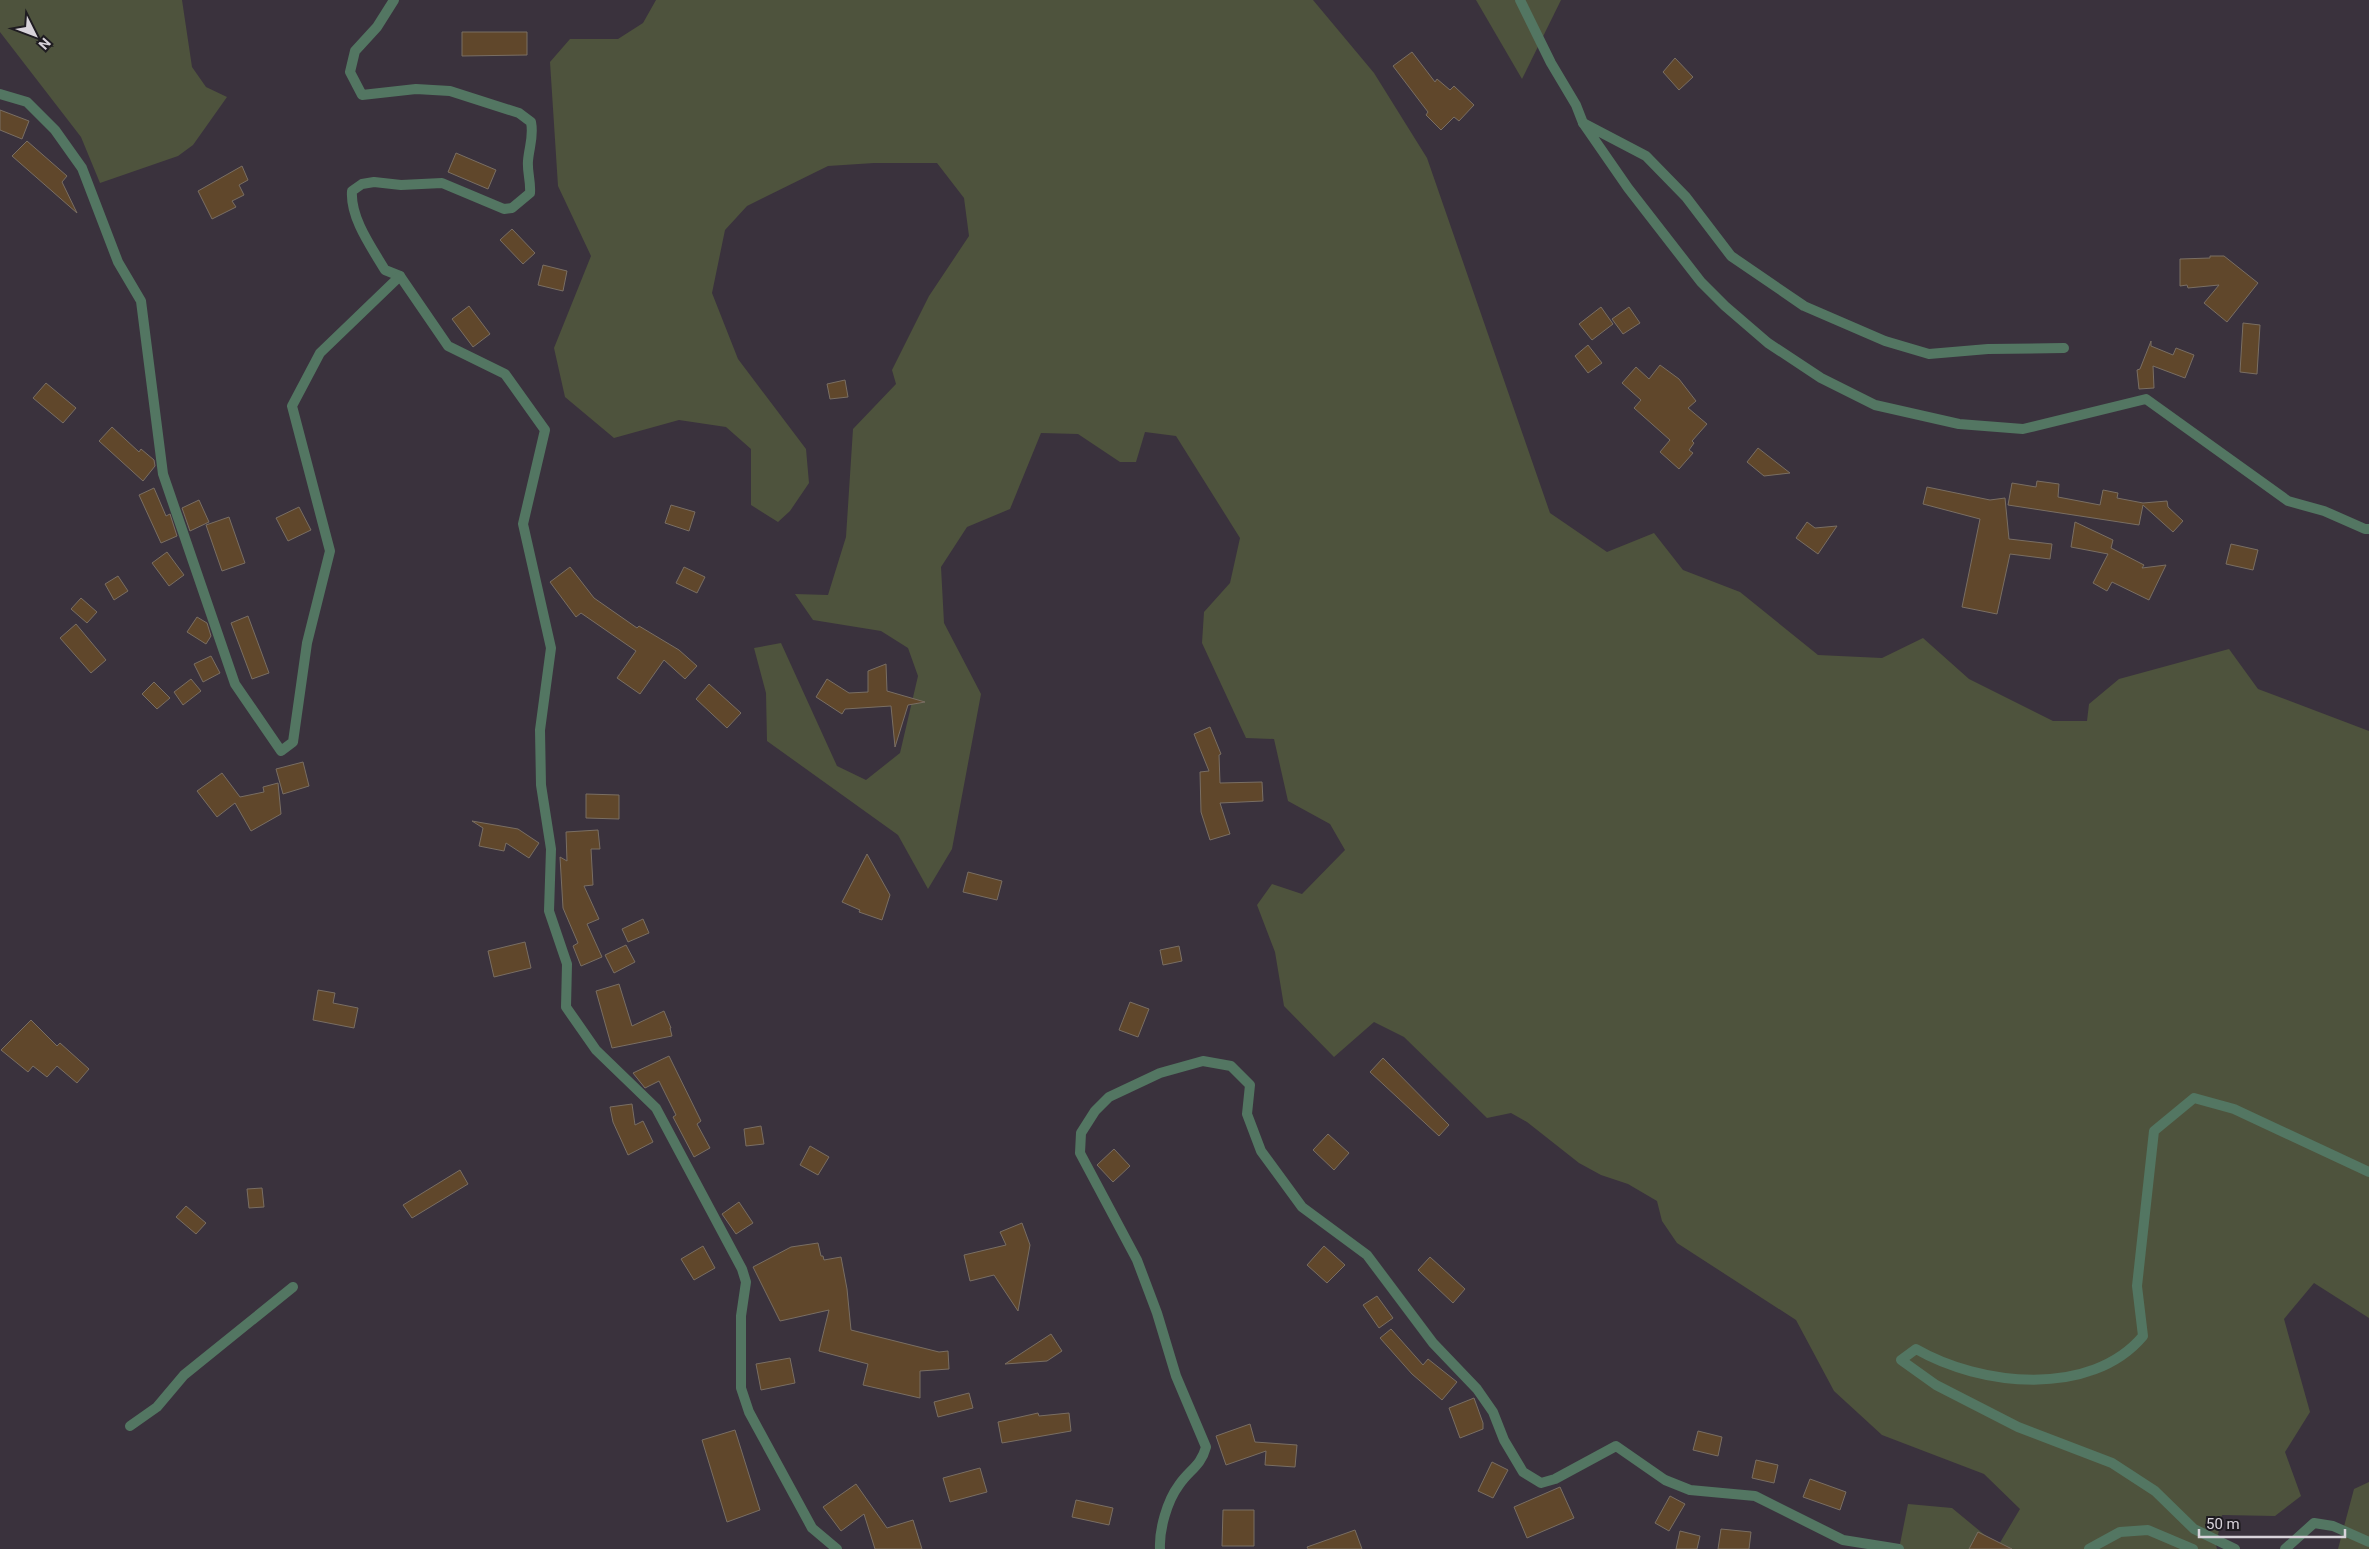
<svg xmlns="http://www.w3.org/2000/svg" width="2369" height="1549" viewBox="0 0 2369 1549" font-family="Roboto,sans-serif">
	<rect width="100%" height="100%" fill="#3a323d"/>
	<!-- green -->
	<g fill="#4e533d">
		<polygon points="0,0 182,0 192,67 206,87 227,97 193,145 178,156 100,183 81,137 0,32"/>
		<polygon points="656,0 1313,0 1374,73 1427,158 1550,513 1607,552 1654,533 1683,570 1740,592 1818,655 1882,658 1923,638 1969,679 2053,721 2087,721 2089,704 2119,679 2229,649 2258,689 2369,731 2369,1318 2314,1283 2284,1319 2310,1412 2285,1452 2301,1496 2275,1516 2222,1515 2216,1545 2217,1549 1899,1549 1908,1504 1952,1508 1998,1546 2020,1509 1984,1474 1882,1435 1834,1391 1796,1320 1677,1243 1662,1221 1657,1201 1628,1184 1601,1175 1579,1163 1527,1122 1511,1113 1487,1118 1404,1037 1374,1022 1334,1057 1284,1006 1275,952 1257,905 1272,884 1302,894 1345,850 1330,824 1288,801 1274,739 1246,738 1202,643 1204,612 1230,583 1240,538 1176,436 1145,432 1136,462 1120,462 1078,434 1041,433 1010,509 967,527 941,567 944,623 981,694 952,849 928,889 898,835 767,741 766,693 754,648 781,643 837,766 866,780 900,753 918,676 908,648 881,631 813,620 795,594 828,595 846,537 853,429 896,384 892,370 929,296 969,236 964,198 937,163 874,163 828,166 747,206 725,230 712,293 738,359 806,449 809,483 790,511 778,522 751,505 751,449 726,427 679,420 614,438 565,397 554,348 591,256 558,186 550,62 570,39 618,39 643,23"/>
		<polygon points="1476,0 1561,0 1522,79"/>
		<polygon points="2369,1482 2369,1549 2338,1549 2354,1489"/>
	</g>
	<!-- building -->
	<g fill="#60472b" stroke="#796e63">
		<polygon points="462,32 527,32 527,55 462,56"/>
		<polygon points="1412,52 1435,82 1437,79 1450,90 1454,86 1474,105 1459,121 1454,117 1441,130 1426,115 1428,112 1393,66"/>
		<polygon points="1675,58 1693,77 1679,90 1663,72"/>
		<polygon points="0,110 29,121 22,139 0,130"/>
		<polygon points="27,141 67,176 62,182 77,213 12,156"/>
		<polygon points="456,153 496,170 488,189 448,172"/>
		<polygon points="242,166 248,180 239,185 244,195 232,201 236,207 212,219 198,191"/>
		<polygon points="512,229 535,253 523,264 500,240"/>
		<polygon points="2210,256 2224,256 2258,283 2227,322 2204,303 2219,285 2188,288 2187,285 2180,286 2180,259 2210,258"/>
		<polygon points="543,265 567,271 563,291 538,285"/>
		<polygon points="469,306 490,334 473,347 452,319"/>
		<polygon points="1601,307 1613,324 1592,340 1579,324"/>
		<polygon points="1629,307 1640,323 1623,334 1612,319"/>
		<polygon points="2243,323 2260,325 2257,374 2240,372"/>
		<polygon points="2151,341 2151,346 2173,355 2176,348 2194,355 2185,378 2153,366 2154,388 2139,389 2137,370 2140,369"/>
		<polygon points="1588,345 1602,363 1588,373 1575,356"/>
		<polygon points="1660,365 1679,379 1696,401 1688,408 1707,424 1692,441 1694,443 1689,450 1693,453 1679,469 1660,452 1670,440 1634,408 1641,400 1622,383 1636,367 1649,379"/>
		<polygon points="845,380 848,397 830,399 827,384"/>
		<polygon points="46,383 76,408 63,423 33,398"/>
		<polygon points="112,427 139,452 141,449 154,460 155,466 143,481 99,441"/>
		<polygon points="1758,448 1790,473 1764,476 1747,462"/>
		<polygon points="2037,481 2059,484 2058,497 2100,505 2103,490 2118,493 2117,498 2143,503 2167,501 2168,507 2183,521 2173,532 2143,505 2139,525 2008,505 2012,483 2036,487"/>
		<polygon points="1927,487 1990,500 2005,498 2009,539 2052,544 2050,559 2010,554 1997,614 1962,607 1980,519 1923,504"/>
		<polygon points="154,488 166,516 170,514 177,536 161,543 139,495"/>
		<polygon points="199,500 209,522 190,531 182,508"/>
		<polygon points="671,505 695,512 689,531 665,523"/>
		<polygon points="299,507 311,530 288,541 276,518"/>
		<polygon points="229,517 245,563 222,571 206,525"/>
		<polygon points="1807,522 1815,528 1837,526 1818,554 1796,538"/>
		<polygon points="2075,522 2113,540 2111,548 2144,565 2142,568 2166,565 2149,600 2112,582 2107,591 2093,583 2108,554 2071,547"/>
		<polygon points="2231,544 2258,550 2253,570 2226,564"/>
		<polygon points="167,552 184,575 169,586 152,563"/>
		<polygon points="570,567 594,598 637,628 639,626 679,650 697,666 685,679 664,660 640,694 617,678 636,651 581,613 576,617 550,582"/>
		<polygon points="684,567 705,577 697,593 676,583"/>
		<polygon points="118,576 128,591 114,600 105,584"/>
		<polygon points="81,598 97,612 87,623 71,609"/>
		<polygon points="248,616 269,673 252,679 231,623"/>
		<polygon points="197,617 207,623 211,636 206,644 187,632"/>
		<polygon points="76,624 106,660 91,673 60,638"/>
		<polygon points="211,656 220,673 203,682 194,664"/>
		<polygon points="886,664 887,691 925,702 908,705 895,747 891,706 845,709 842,714 816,697 827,679 849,693 868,692 868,671"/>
		<polygon points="191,679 201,691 183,705 174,692"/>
		<polygon points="154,682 170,698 157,709 142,694"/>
		<polygon points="709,684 741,713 727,728 696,699"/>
		<polygon points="1210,727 1221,754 1219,755 1220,783 1262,782 1263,801 1220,803 1230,834 1210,840 1201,812 1200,772 1209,771 1194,734"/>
		<polygon points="303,762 309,786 283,794 276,769"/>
		<polygon points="222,773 240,797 264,792 263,787 278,783 281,814 251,831 235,803 217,817 197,791"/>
		<polygon points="586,794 619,795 619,819 586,818"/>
		<polygon points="472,821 518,829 539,843 529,858 506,843 504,851 479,846 483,828"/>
		<polygon points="598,830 600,849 591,849 593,885 584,886 599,919 587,924 602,957 581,966 573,946 578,943 563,908 560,857 567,861 566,832"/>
		<polygon points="867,854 890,895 882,920 859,912 860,910 842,902"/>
		<polygon points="968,872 1002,881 997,900 963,892"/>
		<polygon points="643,919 649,933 628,942 622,929"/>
		<polygon points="525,942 531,968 494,977 488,951"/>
		<polygon points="626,945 635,962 614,973 605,955"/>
		<polygon points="1179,946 1182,961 1163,965 1160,950"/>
		<polygon points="619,984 632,1026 664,1011 671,1028 670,1028 672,1036 612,1048 596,991"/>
		<polygon points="318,990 335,993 333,1003 358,1008 354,1028 313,1020"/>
		<polygon points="1130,1002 1149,1009 1138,1037 1119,1030"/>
		<polygon points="31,1020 57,1046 60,1043 89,1069 77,1083 57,1066 47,1077 33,1066 28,1072 1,1050"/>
		<polygon points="669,1056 701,1121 697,1124 710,1148 694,1157 673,1117 676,1115 659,1081 645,1088 633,1073"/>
		<polygon points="1383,1058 1449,1125 1439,1136 1370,1072"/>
		<polygon points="632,1104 635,1125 643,1121 653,1142 628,1155 613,1122 610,1107"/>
		<polygon points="761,1126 764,1144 746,1146 744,1129"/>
		<polygon points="1328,1134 1349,1153 1334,1170 1313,1150"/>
		<polygon points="810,1146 829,1157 818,1175 800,1165"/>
		<polygon points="1114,1149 1130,1166 1113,1182 1097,1165"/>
		<polygon points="460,1170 468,1184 412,1218 403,1205"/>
		<polygon points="262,1188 264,1207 249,1208 247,1189"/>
		<polygon points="739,1202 753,1223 736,1234 722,1214"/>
		<polygon points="186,1206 206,1223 196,1234 176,1217"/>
		<polygon points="1022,1223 1030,1245 1018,1311 994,1275 970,1281 964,1255 1006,1245 1000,1232"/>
		<polygon points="818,1243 821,1256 823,1256 824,1260 841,1257 847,1289 851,1330 939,1352 948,1351 949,1369 920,1371 920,1398 863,1385 868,1364 819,1351 829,1310 780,1321 753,1267 791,1247"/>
		<polygon points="703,1246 715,1268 694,1280 681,1259"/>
		<polygon points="1324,1246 1345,1265 1327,1283 1307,1265"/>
		<polygon points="1430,1257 1465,1289 1453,1303 1418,1270"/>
		<polygon points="1377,1296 1393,1318 1379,1328 1363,1305"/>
		<polygon points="1391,1329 1423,1365 1428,1359 1457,1382 1442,1400 1412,1374 1380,1338"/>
		<polygon points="1051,1334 1062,1351 1047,1361 1005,1364"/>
		<polygon points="790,1358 795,1383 761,1390 756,1364"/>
		<polygon points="969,1393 973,1408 938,1417 934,1402"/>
		<polygon points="1474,1398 1483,1423 1483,1429 1460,1438 1449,1408"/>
		<polygon points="1038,1413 1039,1416 1069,1413 1071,1431 1002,1443 998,1422"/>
		<polygon points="1250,1424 1255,1442 1297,1445 1295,1467 1265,1465 1266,1451 1226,1465 1216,1436"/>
		<polygon points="735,1430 760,1510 727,1522 702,1440"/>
		<polygon points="1698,1431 1722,1437 1718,1456 1693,1450"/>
		<polygon points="1756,1460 1778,1465 1774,1483 1752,1478"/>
		<polygon points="1492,1462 1508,1470 1493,1498 1478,1491"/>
		<polygon points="980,1468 987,1492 950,1502 943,1478"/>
		<polygon points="1810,1479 1846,1492 1840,1510 1803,1497"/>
		<polygon points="856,1484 887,1528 913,1520 922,1549 875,1549 864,1514 841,1531 823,1507"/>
		<polygon points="1560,1487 1574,1518 1527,1538 1514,1507"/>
		<polygon points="1670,1496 1685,1504 1669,1531 1655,1523"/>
		<polygon points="1076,1500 1113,1508 1109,1525 1072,1517"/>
		<polygon points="1223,1510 1254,1510 1254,1546 1222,1546"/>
		<polygon points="1721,1529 1751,1532 1749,1549 1718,1549"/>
		<polygon points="1355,1530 1362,1549 1308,1549 1307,1547"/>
		<polygon points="1680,1531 1700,1536 1697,1549 1676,1549"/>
		<polygon points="1978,1532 2012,1549 1969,1549"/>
	</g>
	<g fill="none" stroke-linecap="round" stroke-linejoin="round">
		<!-- street -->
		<g stroke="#537662" stroke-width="10">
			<path d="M394,0L377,27L355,51L350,72L362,95L416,89L450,91L519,113L531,122C534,137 529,147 528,161C527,172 531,181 530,193L512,208L504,209L442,183L401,185L374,182L362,184L352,191C350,218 372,248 385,270L400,276"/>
			<polyline points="1520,0 1551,63 1576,105 1583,123"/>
			<polyline points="0,94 27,102 55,130 82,168 118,262 141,301 163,474 235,684 281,751 293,742 307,643 330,551 292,406 320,353 400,276 448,346 505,374 545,430 523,524 551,648 540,730 541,785 551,849 549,911 567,964 566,1007 596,1050 656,1108 742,1269 746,1282 741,1316 741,1388 749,1412 812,1528 837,1549"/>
			<polyline points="2064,348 1988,349 1929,354 1885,341 1804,306 1731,256 1686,197 1646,156 1583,123 1628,188 1701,282 1725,306 1768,343 1821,378 1875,405 1959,424 2023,429 2146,399 2288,501 2324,511 2365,529 2369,529"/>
			<polyline points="130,1426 157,1407 184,1375 293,1287"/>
			<path d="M1160,1549C1159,1530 1167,1501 1179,1485C1189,1470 1201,1466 1206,1447L1176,1376L1157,1313L1137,1260L1080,1153L1081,1133L1095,1111L1109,1097L1160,1073L1203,1061L1231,1066L1250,1085L1247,1114L1261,1151L1302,1207L1367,1255L1433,1343L1477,1389L1493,1412L1504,1440L1523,1472L1541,1483L1555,1479L1616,1446L1665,1480L1690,1490L1755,1496L1843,1540L1899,1549"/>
			<polyline points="2089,1549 2120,1532 2148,1530 2193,1549"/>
			<path d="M2235,1549L2194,1529L2155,1491L2112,1463L2018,1427L1936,1385L1901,1360L1916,1349C1980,1386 2091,1398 2143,1336L2137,1286L2154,1131L2194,1098L2234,1109L2369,1172"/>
			<polyline points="2285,1549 2314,1523 2333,1526 2369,1542"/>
		</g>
	</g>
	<!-- north arrow -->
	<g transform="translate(35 35) rotate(132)" stroke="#1f1c21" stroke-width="4" paint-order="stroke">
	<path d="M0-4L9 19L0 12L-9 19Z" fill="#d8d3da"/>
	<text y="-8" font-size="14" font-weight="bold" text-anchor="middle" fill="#d8d3da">N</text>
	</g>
	<!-- scale -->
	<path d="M2199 1529v8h146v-8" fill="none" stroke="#d8d3da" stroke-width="2.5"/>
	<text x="2206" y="1529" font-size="15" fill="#d8d3da" stroke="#1f1c21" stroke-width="4" paint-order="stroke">50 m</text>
</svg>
